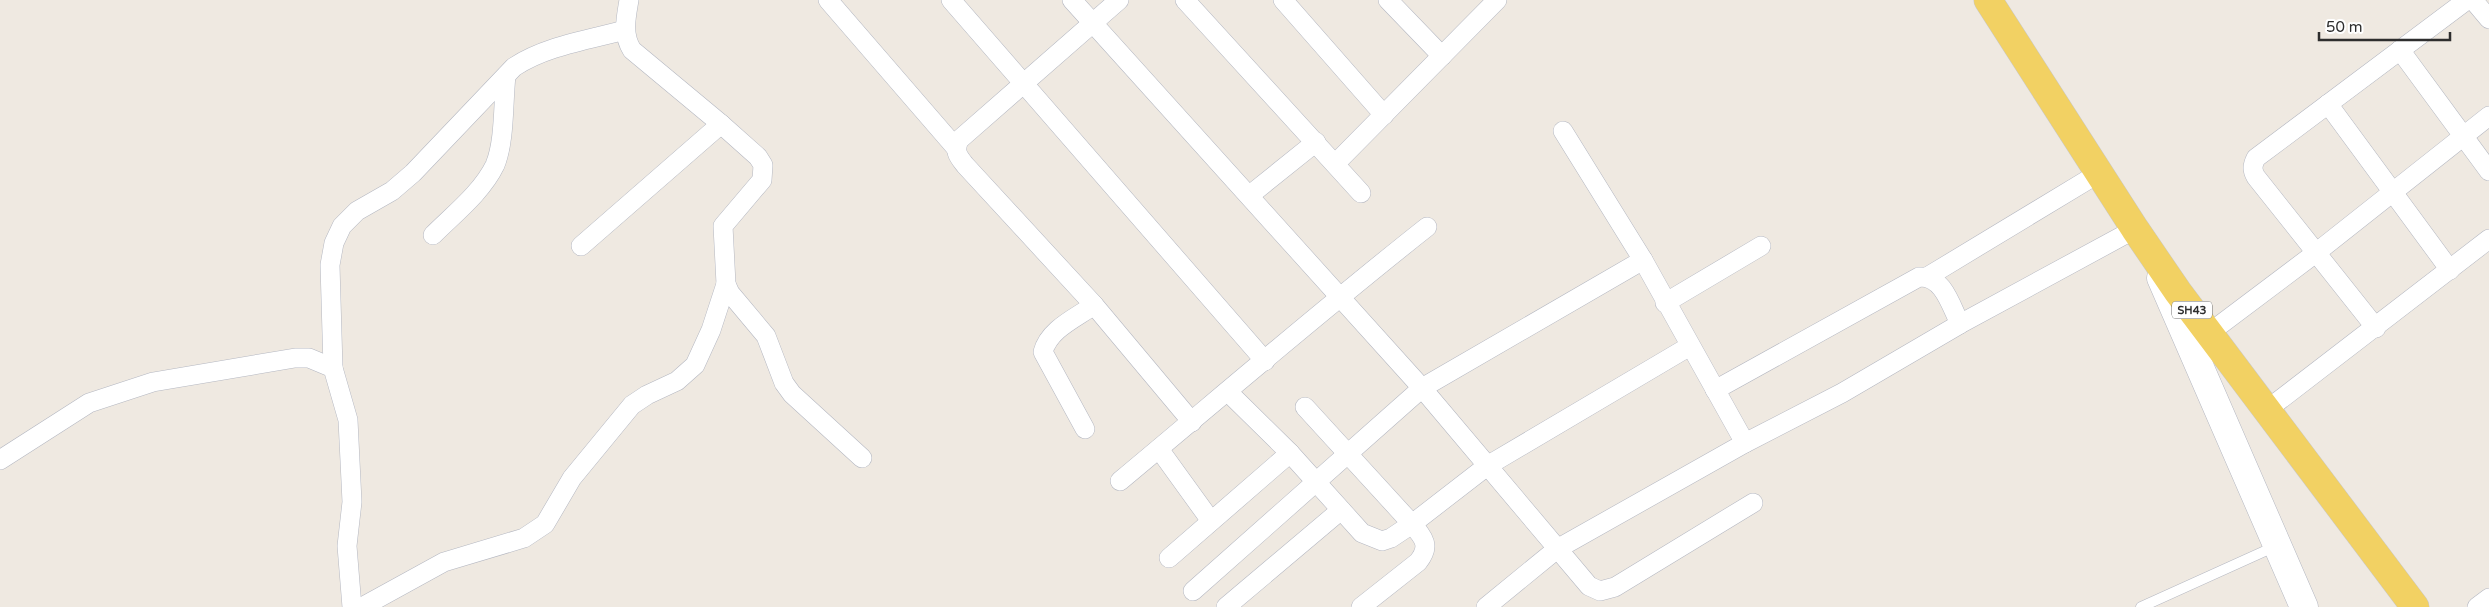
<svg xmlns="http://www.w3.org/2000/svg" width="2489" height="607" viewBox="0 0 2489 607" font-family="'Varela Round',sans-serif">
	<rect width="100%" height="100%" fill="#efe9e1"/>
	<g fill="none" stroke-linecap="round" stroke-linejoin="round">
		<!-- lane casing -->
		<g stroke="#b4b7c1" stroke-width="11">
			<polyline id="lane" points="2141,607 2276,546"/>
		</g>
		<!-- street casing -->
		<g stroke="#b4b7c1" stroke-width="20">
			<g id="street">
				<path d="M629,0C626,18 622,34 632,50L721,124L758,157L763,165L762,180L723,226L726,284L730,293L766,336L784,383L792,394L862,458"/>
				<polyline points="828,0 956,148"/>
				<polyline points="951,0 1265,361"/>
				<polyline points="1072,0 1422,388 1589,586 1600,591 1615,587 1753,503"/>
				<path d="M1119,0L959,140C954,152 958,156 965,165L1094,305L1192,422"/>
				<polyline points="1185,0 1361,193"/>
				<polyline points="1283,0 1384,115"/>
				<polyline points="1388,0 1442,56"/>
				<polyline points="2473,0 2489,19"/>
				<polyline points="2400,50 2489,171"/>
				<polyline points="2328,104 2450,270"/>
				<polyline points="1563,131 1643,260 1745,443"/>
				<polyline points="1335,164 1497,0"/>
				<polyline points="1250,195 1316,142"/>
				<path d="M433,235C454,214 482,192 495,165C505,141 503,102 506,76"/>
				<polyline points="581,246 721,124"/>
				<polyline points="1927,277 2099,173"/>
				<polyline points="1665,303 1761,246"/>
				<path d="M2376,328L2256,177C2252,170 2252,166 2256,158L2467,0"/>
				<polyline points="2208,334 2317,252 2489,116"/>
				<path d="M333,368L330,265L334,243L342,226L357,211L392,191L413,173L514,67C546,46 588,40 625,30"/>
				<path d="M1715,390L1919,277C1943,275 1951,306 1960,324"/>
				<polyline points="1228,392 1290,453 1362,533 1382,541 1391,538 1412,524 1487,466 1690,346"/>
				<path d="M1305,407L1412,524C1424,538 1431,546 1418,562L1361,607"/>
				<polyline points="2268,409 2489,239"/>
				<path d="M1085,429L1043,352C1049,329 1076,318 1094,305"/>
				<polyline points="1159,449 1211,521"/>
				<polyline points="0,460 89,403 153,382 295,358 309,358 333,368 348,420 352,502 347,546 352,607"/>
				<path d="M1120,481C1222,396 1323,309 1427,227"/>
				<polyline points="1169,558 1290,453"/>
				<polyline points="1193,591 1422,388 1643,260"/>
				<polyline points="362,607 444,562 524,538 545,524 572,478 632,405 647,395 677,381 695,365 711,330 726,284"/>
				<polyline points="1226,607 1341,510"/>
				<polyline points="1486,607 1557,549 1745,443 1842,393 1960,324 2135,229"/>
				<polyline points="2477,607 2489,598"/>
			</g>
		</g>
		<!-- secondary casing -->
		<g stroke="#b4b7c1" stroke-width="29">
			<polyline id="secondary" points="2161,278 2304,607"/>
		</g>
		<!-- primary casing -->
		<g stroke="#c9c9c9" stroke-width="29">
			<polyline id="primary" points="1988,0 2135,229 2178,292 2415,607"/>
		</g>
		<!-- lane -->
		<use href="#lane" stroke="#fff" stroke-width="10"/>
		<!-- street -->
		<use href="#street" stroke="#fff" stroke-width="19"/>
		<!-- secondary -->
		<use href="#secondary" stroke="#fff" stroke-width="28"/>
		<!-- primary -->
		<use href="#primary" stroke="#f2d163" stroke-width="28"/>
	</g>
	<g text-anchor="middle" dominant-baseline="central" stroke-width="5" stroke-linejoin="round" paint-order="stroke">
		<!-- shield labels -->
		<rect fill="#fff" stroke="#6d6d6d" stroke-width="1" x="2172" y="301.5" width="40" height="17" rx="4"/>
		<g font-size="11" font-weight="bold" fill="#2e2e2e">
			<text x="2192" y="310">SH43</text>
		</g>
	</g>
	<!-- scale -->
	<path d="M2319 32v8h131v-8" fill="none" stroke="#2e2e2e" stroke-width="2.5"/>
	<text x="2326" y="32" font-size="15" fill="#2e2e2e" stroke="#ffffff" stroke-width="4" paint-order="stroke">50 m</text>
</svg>
